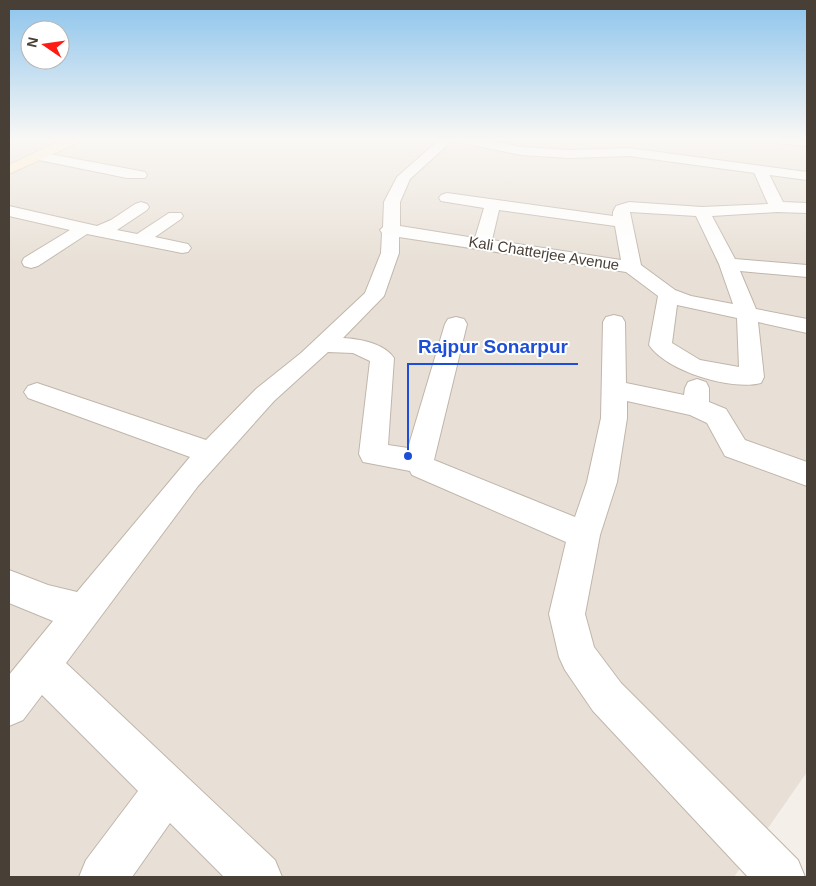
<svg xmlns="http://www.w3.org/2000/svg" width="816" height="886" viewBox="0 0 816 886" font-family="Arial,sans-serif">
	<rect width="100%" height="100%" fill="#f4efe8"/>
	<!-- residential -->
	<polygon fill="#e8e0d6" points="9,139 807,139 807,772 734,877 9,877"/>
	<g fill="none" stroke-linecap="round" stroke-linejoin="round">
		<!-- minor casing -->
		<g stroke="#c0b5aa" stroke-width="2">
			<g id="minor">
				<path d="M440,139H454L410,179L400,202V226L475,238L484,208L441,201L439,198L441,195L447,193L613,216V212L616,206L629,202L702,207L768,204L753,170L755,167H765L767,170L783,202L807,203V213L777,212L712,216L735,259L807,265V277L740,271L756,309L807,319V333L758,322L764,377L761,383C732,391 666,371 649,345L658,296L626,272L399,237V253L384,296L343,338C359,339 384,343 394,358L388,445L408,448L445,324L448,319L456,317L464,319L467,324L434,460L575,517L587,482L601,418L603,322L606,317L614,315L622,317L625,322L626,383L684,395L685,388L688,382L697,379L706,382L709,388V402L726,409L745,440L807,462V486L725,456L707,423L690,415L627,401V418L617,482L600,535L585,614L594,647L621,683L798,860L805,877H748L593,711L565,670L559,657L549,614L566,542L412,475L410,471L363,462L359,454L370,361L353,353L328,352L274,401L198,486L66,663L275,860L282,877H224L170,823L132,877H79L86,860L138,791L42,695L23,720L9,726V675L53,621L9,603V570L48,585L77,592L190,457L28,398L24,392L28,386L37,383L206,440L256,389L301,353L365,293L381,253L382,233L380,230L383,227L384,202L397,177ZM499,210L615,226L621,260L492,240ZM630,212L696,216L719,264L733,304L691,296L675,290L641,265ZM677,305L737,318L739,367L700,360L672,343Z"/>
				<polygon points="769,139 807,139 807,146 775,143"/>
				<polygon points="39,152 140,171 145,172 147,175 145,178 127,178 34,159 32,156 34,153"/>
				<polygon points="141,202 147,204 149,207 147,210 117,230 137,234 169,213 181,213 183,216 181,219 155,237 188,244 191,248 188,252 182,253 87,234 38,266 31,268 24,266 22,262 24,258 70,230 9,216 9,206 97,226 111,220 135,204"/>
			</g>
		</g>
		<!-- tertiary casing -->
		<g stroke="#c0b5aa" stroke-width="2">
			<polygon id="tertiary" points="457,139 482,139 521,147 569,150 629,148 807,172 807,180 629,156 569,158 521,155 463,143"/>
		</g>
		<!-- secondary casing -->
		<g stroke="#d8bf99" stroke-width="2">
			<polygon id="secondary" points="64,139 80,139 79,142 9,174 9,165"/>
		</g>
		<!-- minor -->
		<use href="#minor" fill="#fff" fill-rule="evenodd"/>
		<!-- tertiary -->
		<use href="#tertiary" fill="#fff" fill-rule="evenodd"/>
		<!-- secondary -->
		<use href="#secondary" fill="#ffeac7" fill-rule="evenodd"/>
	</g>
	<!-- sky -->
	<linearGradient id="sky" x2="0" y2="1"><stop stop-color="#8cc4ec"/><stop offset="0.53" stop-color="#faf8f5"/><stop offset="1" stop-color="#faf8f5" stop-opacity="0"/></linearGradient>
	<rect width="816" height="263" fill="url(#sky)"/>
	<g text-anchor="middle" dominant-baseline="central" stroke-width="4" stroke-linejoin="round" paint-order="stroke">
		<!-- far-street labels -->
		<g font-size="15" fill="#483f36" stroke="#fff">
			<text transform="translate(544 253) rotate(9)">Kali Chatterjee Avenue</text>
		</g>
	</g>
	<!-- callouts -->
	<path fill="none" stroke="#1d4ed8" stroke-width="2" d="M408 456L408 364H578"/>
	<circle fill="#1d4ed8" stroke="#fff" stroke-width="2" cx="408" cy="456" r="5"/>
	<g font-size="19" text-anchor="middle" font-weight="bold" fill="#1d4ed8" stroke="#fff" stroke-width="4" stroke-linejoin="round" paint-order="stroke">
		<text x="493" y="353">Rajpur Sonarpur</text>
	</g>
	<!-- border -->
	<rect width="816" height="886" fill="none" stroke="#483f36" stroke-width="20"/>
	<!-- north arrow -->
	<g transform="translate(45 45) rotate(283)"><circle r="24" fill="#ffffff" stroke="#b6b2af"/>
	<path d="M0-4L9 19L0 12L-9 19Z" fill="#fe1a15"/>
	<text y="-8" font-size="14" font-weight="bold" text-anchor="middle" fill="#483f36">N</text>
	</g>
</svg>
